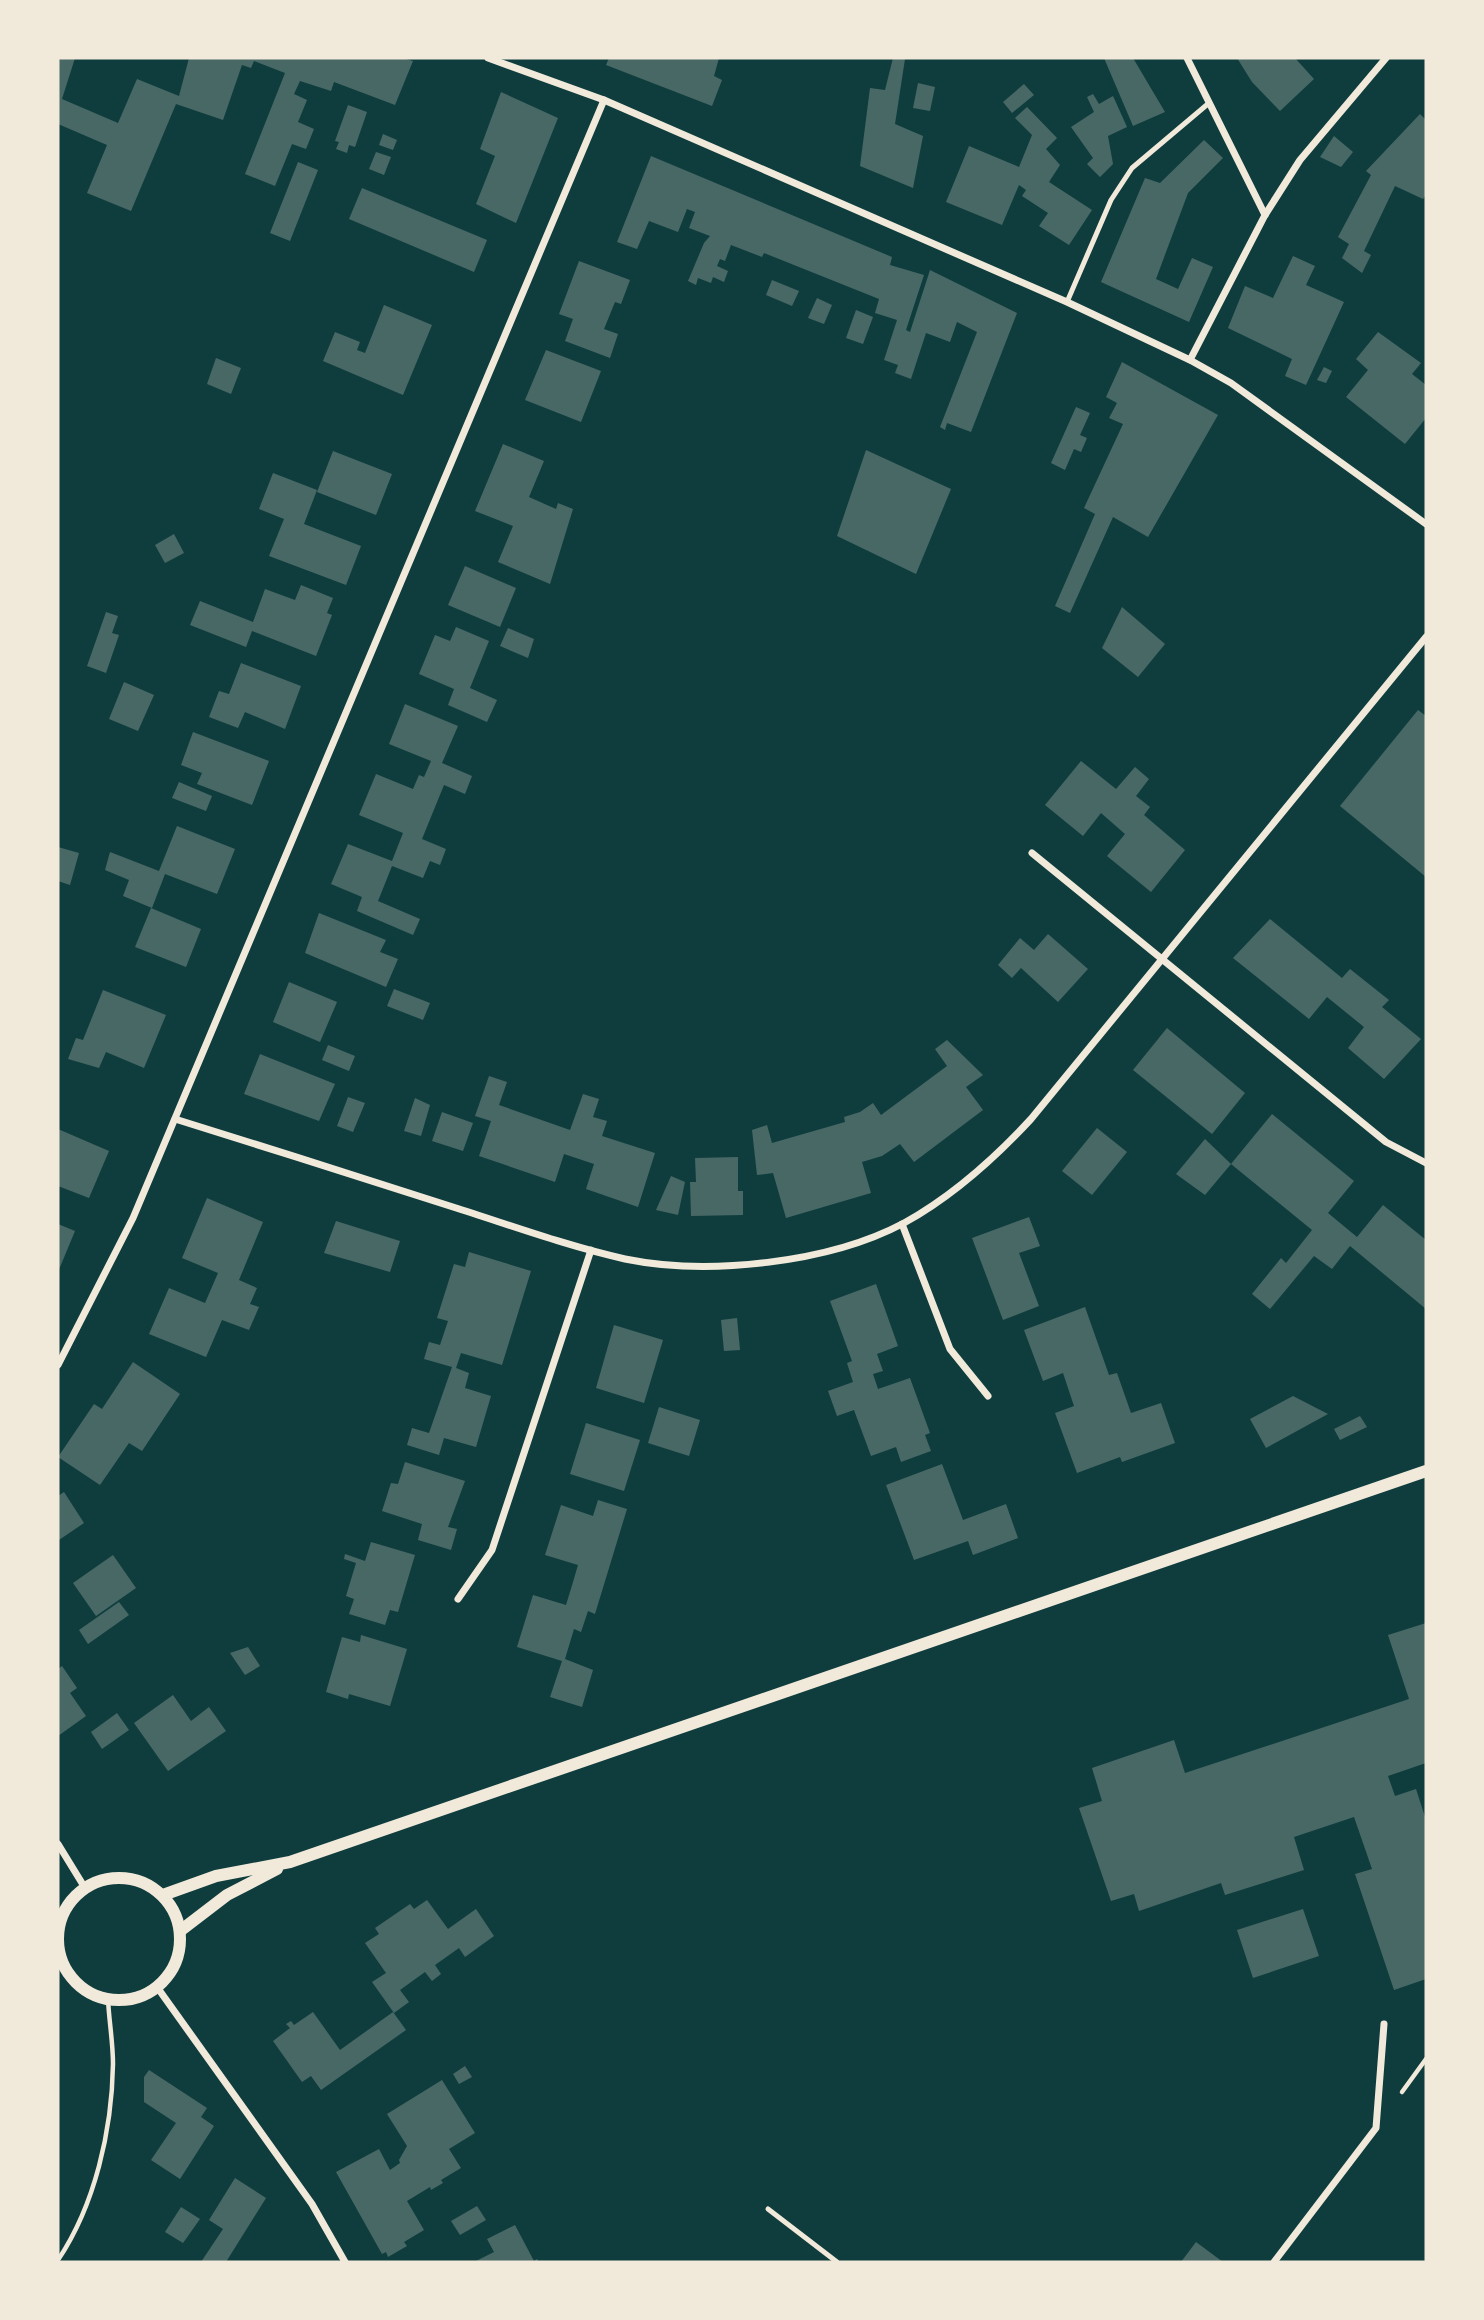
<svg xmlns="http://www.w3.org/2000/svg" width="1484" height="2320" viewBox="0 0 1484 2320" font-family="Overpass,sans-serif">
	<rect width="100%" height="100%" fill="#0f3d3e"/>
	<!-- building -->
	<g fill="#486865">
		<polygon points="58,58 75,58 62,99 118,123 137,79 179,96 189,58 403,58 413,61 395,105 334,82 331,91 300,81 294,94 307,100 298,122 314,129 306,149 292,144 275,186 245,174 285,73 254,61 251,68 242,65 223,120 176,104 131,211 87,193 107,145 58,124"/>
		<polygon points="609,58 719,58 714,76 722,80 712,106 606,65"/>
		<polygon points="893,58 905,59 895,124 923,136 913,188 860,166 870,88 885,90"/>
		<polygon points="1104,58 1133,58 1165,112 1133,126"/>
		<polygon points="1237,58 1295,58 1314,79 1280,111 1252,82"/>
		<polygon points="918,83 935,87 930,111 913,108"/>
		<polygon points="1024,84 1034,95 1012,113 1003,102"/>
		<polygon points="501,92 558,118 516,223 476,204 495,156 480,149"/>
		<polygon points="1093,94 1099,104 1113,96 1127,127 1108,136 1113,164 1100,177 1087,164 1093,158 1071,127 1094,112 1087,97"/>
		<polygon points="348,105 367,112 355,147 349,145 347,153 336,149 339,142 335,141"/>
		<polygon points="1027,107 1057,138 1046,149 1060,165 1049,182 1092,210 1069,245 1039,226 1048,213 1022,196 1026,190 1019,185 1002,225 946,202 969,146 1019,167 1032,135 1015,118"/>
		<polygon points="1420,114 1426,120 1426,195 1423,199 1395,186 1364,251 1371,255 1362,273 1342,258 1349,244 1338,237 1371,175 1366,171"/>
		<polygon points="383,134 397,140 393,150 379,145"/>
		<polygon points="1334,136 1353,152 1341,167 1320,157"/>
		<polygon points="1204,140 1223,158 1188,193 1156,279 1178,289 1192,258 1213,267 1189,322 1101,282 1145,178 1160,183"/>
		<polygon points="376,152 391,157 384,175 369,169"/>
		<polygon points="651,156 892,257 890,265 924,275 906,330 910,332 930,270 1017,313 971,432 947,423 945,430 940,427 977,332 957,322 950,342 926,333 911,379 895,373 898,365 884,360 897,320 875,313 879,299 764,253 762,257 731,245 725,261 720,259 717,266 728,271 724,282 713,277 711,283 698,278 696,285 688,281 704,243 710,236 689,228 695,212 687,209 678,232 649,221 637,249 617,242"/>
		<polygon points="298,162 318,170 290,241 270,233"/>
		<polygon points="362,188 487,240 474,272 349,219"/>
		<polygon points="1293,256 1315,266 1306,285 1344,302 1306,385 1285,376 1292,359 1228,328 1245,286 1273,298"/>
		<polygon points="579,261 630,280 621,304 615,302 604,329 618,334 610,358 565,341 573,319 559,314"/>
		<polygon points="772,280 799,291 792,306 766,295"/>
		<polygon points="817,298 832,305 824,324 808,318"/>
		<polygon points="384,305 432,325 403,395 323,361 335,332 360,342 357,350 365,353"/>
		<polygon points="856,310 873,317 863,344 846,338"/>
		<polygon points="1378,332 1421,363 1412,374 1426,385 1426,418 1405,444 1346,397 1368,370 1356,359"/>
		<polygon points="546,350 601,371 581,422 525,400"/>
		<polygon points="216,358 241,368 231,394 207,384"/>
		<polygon points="1122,362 1218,415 1148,537 1113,517 1070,613 1055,606 1095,514 1084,508 1123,424 1109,418 1117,403 1106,397"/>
		<polygon points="1324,367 1332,371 1326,383 1317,380"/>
		<polygon points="1076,407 1090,413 1080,435 1087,438 1081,452 1074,449 1065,470 1051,463"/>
		<polygon points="503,444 544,461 529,497 556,509 558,503 573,509 550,584 498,562 513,526 475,511"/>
		<polygon points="866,450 951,489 916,574 837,536"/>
		<polygon points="333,451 392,474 376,515 317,492"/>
		<polygon points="273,473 317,490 304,524 361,546 346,585 269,556 284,519 259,509"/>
		<polygon points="174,534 184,553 165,563 155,545"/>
		<polygon points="465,566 516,588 500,627 448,605"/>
		<polygon points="301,585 333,598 327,613 332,615 316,656 252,631 246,647 190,625 200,601 253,622 265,589 295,600"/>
		<polygon points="1122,607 1165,644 1138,677 1102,648"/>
		<polygon points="106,612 118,616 112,633 119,635 106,673 87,666"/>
		<polygon points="456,627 489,641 470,688 497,700 487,722 448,705 454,689 419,674 435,635 450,641"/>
		<polygon points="508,628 534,639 528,658 500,646"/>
		<polygon points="241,663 301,686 285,729 245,712 238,728 209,717 219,691 229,694"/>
		<polygon points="124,682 154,695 138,731 109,719"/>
		<polygon points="405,704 458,726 442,763 472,776 465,794 444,785 422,839 446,849 440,865 430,861 423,878 392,866 378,901 420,919 413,935 357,911 362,897 331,884 348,844 392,861 403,833 359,815 376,774 413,789 419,775 424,777 431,761 389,744"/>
		<polygon points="1418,710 1426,716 1426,877 1340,806"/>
		<polygon points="193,732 269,761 252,805 197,784 202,773 181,765"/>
		<polygon points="1081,761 1116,789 1135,767 1149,779 1136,796 1150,807 1144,815 1185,850 1151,892 1107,856 1125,834 1101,813 1083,836 1045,805"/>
		<polygon points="179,782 212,796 206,811 172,798"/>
		<polygon points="177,826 235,849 217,894 165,874 152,908 123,896 129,880 105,870 110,852 159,871"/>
		<polygon points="58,847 79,853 70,885 58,881"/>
		<polygon points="151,908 201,929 186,967 135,947"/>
		<polygon points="319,913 386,940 380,952 398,959 386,987 305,953"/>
		<polygon points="1270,919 1342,978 1350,969 1389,1000 1382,1007 1421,1039 1384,1079 1348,1048 1364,1027 1327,997 1309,1019 1233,958"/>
		<polygon points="1048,934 1088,969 1058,1002 1021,968 1012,978 998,965 1020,938 1034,950"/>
		<polygon points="289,982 337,1002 320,1042 273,1022"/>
		<polygon points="394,989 430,1003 423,1020 387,1006"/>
		<polygon points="103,990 166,1015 144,1068 106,1052 99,1068 68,1059 76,1038 83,1040"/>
		<polygon points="1167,1028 1245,1093 1212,1134 1133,1070"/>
		<polygon points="947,1040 983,1075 966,1087 983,1110 914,1162 900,1144 882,1156 862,1162 871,1193 786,1218 773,1173 757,1175 752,1130 767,1125 772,1143 845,1122 844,1117 860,1112 873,1103 881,1115 947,1066 935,1049"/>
		<polygon points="328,1045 355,1056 349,1071 322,1060"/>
		<polygon points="260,1054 335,1084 319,1121 244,1094"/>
		<polygon points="489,1076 507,1082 499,1105 570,1130 583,1094 599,1099 593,1117 607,1121 602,1136 655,1153 638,1207 586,1189 594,1164 564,1154 555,1182 479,1156 491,1121 475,1116"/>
		<polygon points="348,1097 365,1103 353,1132 337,1126"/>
		<polygon points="415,1098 430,1105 421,1136 404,1131"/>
		<polygon points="442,1112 473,1123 463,1151 432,1141"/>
		<polygon points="1272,1114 1354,1181 1328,1213 1357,1237 1383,1205 1426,1240 1426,1309 1350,1246 1332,1269 1314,1256 1270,1309 1252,1294 1281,1258 1286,1263 1312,1230 1231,1164"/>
		<polygon points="1097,1128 1127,1152 1092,1195 1062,1171"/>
		<polygon points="58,1129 109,1151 89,1198 58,1186"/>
		<polygon points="1205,1139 1231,1164 1205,1195 1176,1174"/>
		<polygon points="738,1157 738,1191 743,1191 743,1215 691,1216 690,1182 696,1182 695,1158"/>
		<polygon points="671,1176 685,1182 678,1215 656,1210"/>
		<polygon points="207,1198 263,1222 239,1280 257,1288 250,1304 259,1307 249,1330 222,1320 206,1357 149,1334 169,1288 205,1303 218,1273 182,1258"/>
		<polygon points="1029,1217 1040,1246 1019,1253 1039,1306 1003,1320 972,1238"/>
		<polygon points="336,1221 400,1241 390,1272 324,1253"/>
		<polygon points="58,1224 75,1231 58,1272"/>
		<polygon points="469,1252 531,1271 502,1365 461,1353 456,1368 469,1373 465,1388 491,1396 476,1447 444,1438 439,1455 407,1445 412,1428 429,1433 452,1367 424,1359 429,1342 440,1345 448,1321 437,1318 454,1264 465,1267"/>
		<polygon points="876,1284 898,1346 877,1354 883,1371 873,1374 878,1389 910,1378 930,1433 925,1435 931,1451 901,1462 896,1447 871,1456 854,1410 837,1416 828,1391 853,1382 847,1363 852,1361 830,1301"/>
		<polygon points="1085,1307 1109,1375 1117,1373 1131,1413 1161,1403 1175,1443 1122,1462 1120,1457 1077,1473 1055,1413 1074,1406 1063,1373 1043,1381 1024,1330"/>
		<polygon points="737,1318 740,1350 724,1351 721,1320"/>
		<polygon points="614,1325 663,1340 644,1403 596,1388"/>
		<polygon points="133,1362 180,1394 142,1451 129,1443 100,1485 58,1457 94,1404 102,1409"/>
		<polygon points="1293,1396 1328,1414 1266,1448 1250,1419"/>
		<polygon points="659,1407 700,1420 689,1456 648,1443"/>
		<polygon points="1360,1416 1367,1427 1340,1440 1334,1429"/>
		<polygon points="586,1423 640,1440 624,1491 570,1474"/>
		<polygon points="405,1462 465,1481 448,1527 457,1529 451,1550 418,1540 422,1524 382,1511 391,1483 398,1484"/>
		<polygon points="942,1464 963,1520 1006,1504 1018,1538 973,1555 968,1541 914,1560 886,1485"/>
		<polygon points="64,1492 84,1523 59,1540 58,1496"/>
		<polygon points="598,1500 627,1509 595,1614 588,1611 581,1632 574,1629 565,1659 593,1670 582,1707 550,1697 562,1661 517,1647 533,1595 566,1605 573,1582 578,1565 545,1555 561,1505 593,1516"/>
		<polygon points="371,1542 415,1555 398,1612 390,1610 385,1625 349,1614 354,1599 346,1596 356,1563 344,1559 345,1554 365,1561"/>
		<polygon points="113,1555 136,1588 96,1616 73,1583"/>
		<polygon points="119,1602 129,1615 88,1644 79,1630"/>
		<polygon points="1426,1623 1426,1763 1388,1776 1395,1796 1416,1789 1426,1820 1426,1979 1394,1990 1355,1874 1372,1869 1354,1817 1294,1837 1304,1870 1225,1895 1221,1883 1139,1911 1134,1894 1111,1901 1079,1808 1102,1801 1092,1768 1174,1740 1185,1773 1409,1699 1388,1635"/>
		<polygon points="361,1635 407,1649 390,1706 349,1694 348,1699 326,1692 342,1637 360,1642"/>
		<polygon points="248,1647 260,1666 245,1675 230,1653"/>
		<polygon points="62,1666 77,1688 70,1693 86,1716 58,1736 58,1669"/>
		<polygon points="173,1695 191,1721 209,1707 226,1731 168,1771 134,1723"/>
		<polygon points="117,1713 129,1730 102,1749 91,1732"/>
		<polygon points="427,1900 448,1929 476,1909 494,1936 465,1957 459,1948 435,1965 441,1974 432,1981 425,1972 400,1990 409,2002 394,2013 372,1982 386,1973 365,1943 379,1934 375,1928 410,1904 414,1909"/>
		<polygon points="1303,1909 1319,1956 1253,1978 1237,1930"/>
		<polygon points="313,2012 340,2050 393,2012 406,2030 321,2090 311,2076 302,2082 273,2041 290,2028 286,2024 291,2021 294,2025"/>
		<polygon points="465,2066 472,2077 459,2084 453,2074"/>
		<polygon points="149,2070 207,2108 201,2117 214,2126 180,2179 151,2160 176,2123 144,2102 144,2077"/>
		<polygon points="442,2080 475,2133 449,2149 461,2168 441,2180 443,2183 431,2190 430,2187 407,2201 424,2230 404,2242 407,2246 388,2257 386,2252 382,2254 336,2172 379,2149 390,2170 400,2163 399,2160 407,2146 387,2114"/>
		<polygon points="235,2178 266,2198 226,2262 201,2262 223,2229 209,2220"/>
		<polygon points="477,2206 486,2220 460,2235 451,2221"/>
		<polygon points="181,2207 200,2219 183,2243 165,2232"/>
		<polygon points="515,2225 534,2261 537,2259 539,2262 474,2262 494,2252 487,2239"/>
		<polygon points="1196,2242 1223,2262 1181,2262"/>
	</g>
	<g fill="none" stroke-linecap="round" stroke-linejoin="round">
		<!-- path -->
		<g stroke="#f1e9da" stroke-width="4.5">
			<polyline points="1402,2092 1426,2059"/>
			<path d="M58,2260C95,2205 112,2130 113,2064C113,2042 109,2021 108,1999"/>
		</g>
		<!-- service -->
		<g stroke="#f1e9da" stroke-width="5">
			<polyline points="1067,302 1111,200 1132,168 1209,103"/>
			<polyline points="768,2209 837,2262"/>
		</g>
		<!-- minor -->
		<g stroke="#f1e9da" stroke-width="7">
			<polyline points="488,58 604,100 1067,302 1190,360 1231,383 1426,524"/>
			<polyline points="1187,58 1265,215"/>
			<polyline points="1190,360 1265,215 1300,160 1386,58"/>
			<polyline points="1032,853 1386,1142 1426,1163"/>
			<path d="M175,1119C268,1148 360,1177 453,1207C510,1225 567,1246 625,1259C708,1276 829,1263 904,1223C953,1196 993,1160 1031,1119L1426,637"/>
			<polyline points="902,1224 950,1349 988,1396"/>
			<polyline points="58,1365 133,1218 604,100"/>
			<polyline points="458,1599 492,1550 591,1250"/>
			<polyline points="58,1844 85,1888"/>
			<polyline points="157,1987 312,2204 345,2262"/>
			<polyline points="1274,2262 1376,2128 1384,2024"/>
		</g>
		<!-- tertiary -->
		<g stroke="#f1e9da" stroke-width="12">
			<circle cx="119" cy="1939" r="61"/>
			<polyline points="163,1895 216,1876 290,1862 1426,1471"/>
			<polyline points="180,1931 227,1895 277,1869"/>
		</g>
	</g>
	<!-- border -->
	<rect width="1484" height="2320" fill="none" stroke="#f1e9da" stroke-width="119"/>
</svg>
